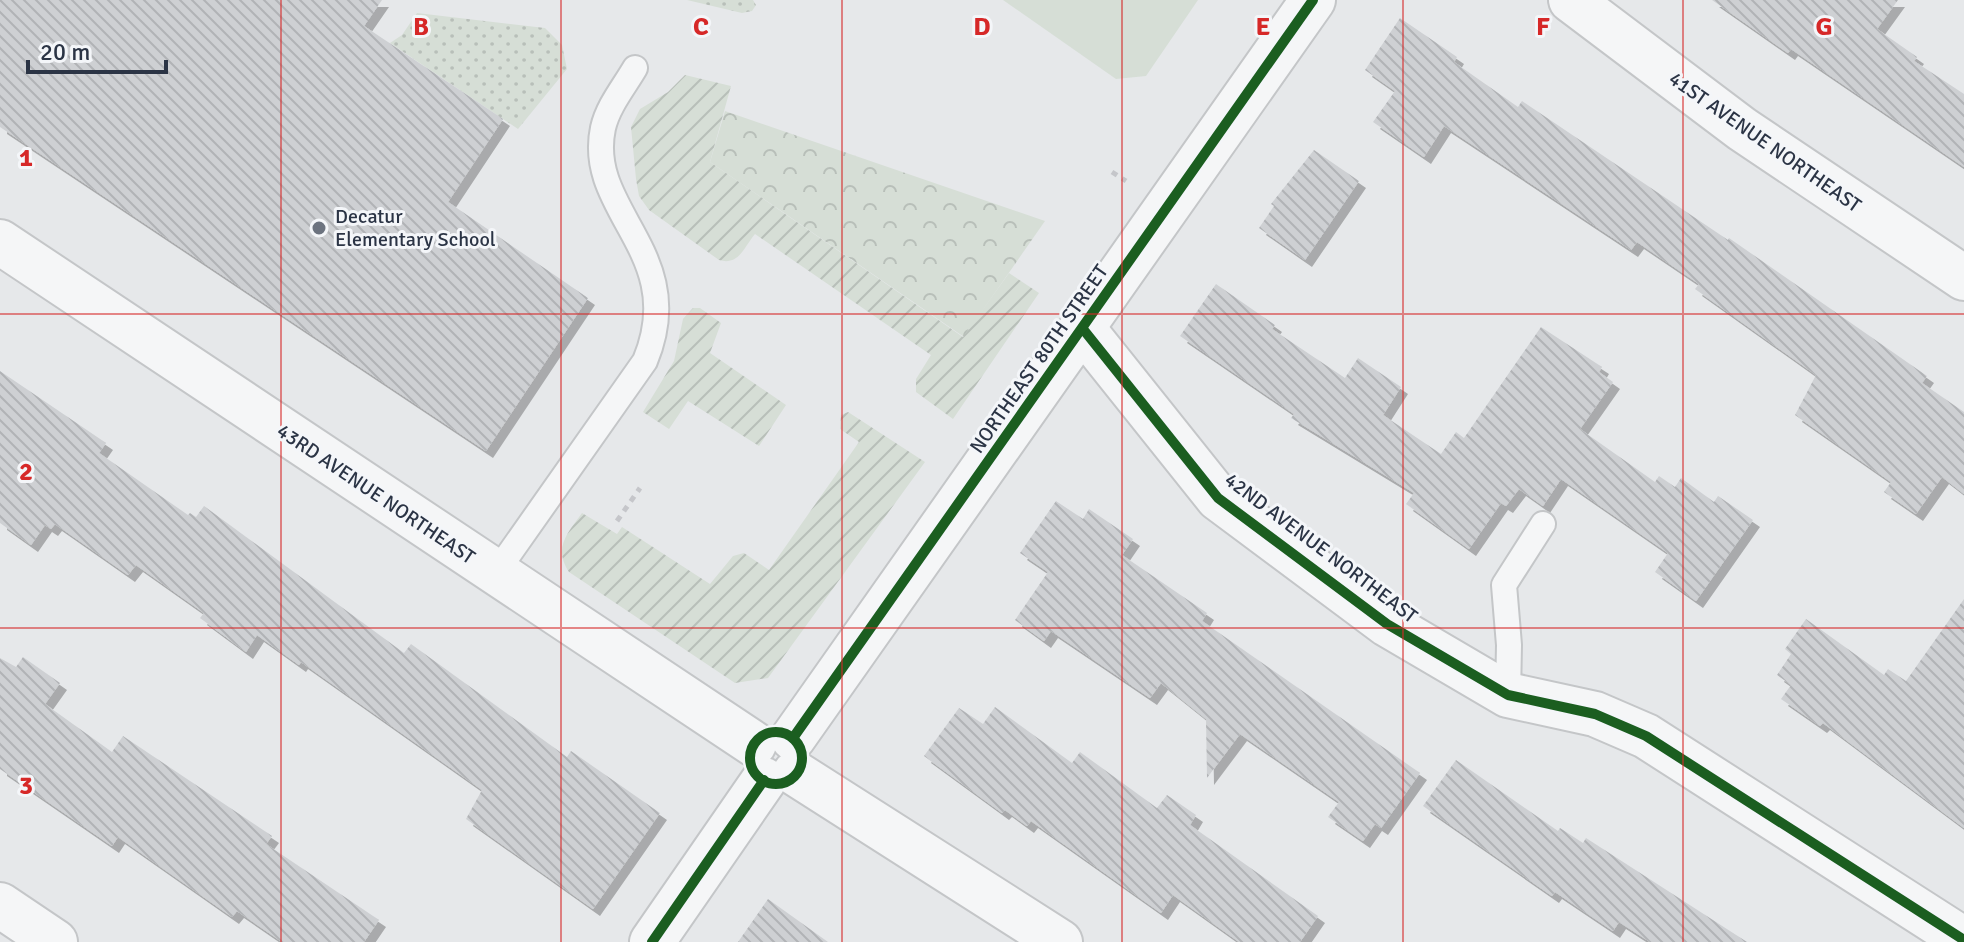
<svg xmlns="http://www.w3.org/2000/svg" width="1964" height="942" viewBox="0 0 1964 942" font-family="Signika,sans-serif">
	<defs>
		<pattern id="grass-dots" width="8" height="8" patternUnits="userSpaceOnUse" patternTransform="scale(2)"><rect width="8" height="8" fill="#d6ded6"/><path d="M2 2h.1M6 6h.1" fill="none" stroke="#b8bfb9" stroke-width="1.8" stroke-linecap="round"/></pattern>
		<pattern id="forest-crowns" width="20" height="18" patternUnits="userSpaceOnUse" patternTransform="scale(2)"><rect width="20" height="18" fill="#d6ded6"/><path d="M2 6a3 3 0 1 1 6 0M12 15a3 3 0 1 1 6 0" fill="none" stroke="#b8bfb9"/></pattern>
		<pattern id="garden-furrows" width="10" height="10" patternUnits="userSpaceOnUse" patternTransform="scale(2)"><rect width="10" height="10" fill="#d6ded6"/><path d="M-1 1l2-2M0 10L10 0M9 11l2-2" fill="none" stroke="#b8bfb9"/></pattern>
		<pattern id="building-back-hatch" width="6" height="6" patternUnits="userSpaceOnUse" patternTransform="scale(2)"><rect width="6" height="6" fill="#ced0d3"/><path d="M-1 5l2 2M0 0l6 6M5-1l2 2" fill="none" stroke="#b1b3b6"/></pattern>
		<filter id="shadow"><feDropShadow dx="7" dy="7" stdDeviation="0" flood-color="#0004"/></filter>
	</defs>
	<rect width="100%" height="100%" fill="#e6e8ea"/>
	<!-- grass -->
	<g fill="url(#grass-dots)">
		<polygon points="687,0 753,0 756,5 752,11 742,13"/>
		<polygon points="417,13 545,28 562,45 567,69 518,129 390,43 402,35"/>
	</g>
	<!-- forest -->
	<polygon fill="url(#forest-crowns)" points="725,111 1045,221 964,337 710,162"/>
	<!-- garden -->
	<g fill="url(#garden-furrows)">
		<path d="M685,75L731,86L710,162L963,337L1009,273L1039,293L953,419L916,392V379L931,355L755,234C744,247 739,266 719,260L649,210L639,196L636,179L631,127L640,109L668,92Z"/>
		<polygon points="693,308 700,308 721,323 710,353 786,405 759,446 688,401 669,429 643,412 674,361 683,319"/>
		<path d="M848,412L925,462L768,678L735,683L569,572C553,548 567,534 582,513L617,534L622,527L710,584L733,556L744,553L769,570L859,442L840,429L841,415Z"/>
	</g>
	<!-- pitch -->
	<polygon fill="#d6ded6" points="1003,0 1198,0 1146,76 1116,79"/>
	<!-- building -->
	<g fill="url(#building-back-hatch)" filter="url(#shadow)">
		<polygon points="0,0 382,0 364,26 503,119 448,202 588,298 486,451 0,127"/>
		<polygon points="1712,0 1898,0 1877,29 1917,57 1914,61 1964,94 1964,167 1791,49 1788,53"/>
		<polygon points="1400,18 1457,57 1454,62 1518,107 1522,101 1728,240 1729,238 1927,376 1922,383 1964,412 1964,494 1942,477 1916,514 1884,492 1891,482 1795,415 1816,375 1695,289 1699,284 1637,242 1631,250 1444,126 1424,157 1373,122 1395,91 1365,70"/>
		<polygon points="1314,150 1359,181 1305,260 1259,228 1274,206 1271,204"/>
		<polygon points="1216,284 1275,325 1272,329 1345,378 1358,358 1401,387 1383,415 1441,454 1456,432 1464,438 1541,327 1602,367 1599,372 1613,382 1580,429 1655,482 1659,476 1675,487 1681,478 1714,502 1718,496 1753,520 1696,601 1655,572 1668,553 1561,479 1543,506 1519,489 1506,506 1501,503 1469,549 1406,504 1414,493 1291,418 1294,414 1180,336"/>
		<polygon points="0,371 106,443 99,453 188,515 190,513 196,517 204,506 404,653 411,644 567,757 571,751 660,813 593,909 466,819 482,790 301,662 299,665 257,635 246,652 200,618 204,613 136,565 128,575 55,524 51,529 45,525 31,545 0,523"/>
		<polygon points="1056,501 1083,519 1089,509 1133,539 1122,555 1207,613 1202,621 1420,773 1381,828 1375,824 1363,841 1328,817 1339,802 1240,734 1207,778 1206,719 1161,683 1150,698 1051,631 1044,641 1015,620 1048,572 1020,553"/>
		<polygon points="1964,599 1964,828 1823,723 1820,726 1781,699 1791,685 1777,675 1791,654 1785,649 1806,619 1884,675 1888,669 1906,681"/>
		<polygon points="23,657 60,683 45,704 112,752 123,736 272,836 266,844 379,920 364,942 282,942 237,911 232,917 118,837 112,846 0,769 0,658 16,667"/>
		<polygon points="995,707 1072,763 1080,752 1157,808 1167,795 1196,815 1190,825 1318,916 1300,942 1239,942 1173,895 1161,913 1031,821 1027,826 1005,810 1002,813 924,756 959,708 983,724"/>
		<polygon points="1456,760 1558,831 1560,828 1583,843 1586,838 1747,942 1650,942 1619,922 1613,931 1555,892 1552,896 1423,806"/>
		<polygon points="768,899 828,942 738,942"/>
	</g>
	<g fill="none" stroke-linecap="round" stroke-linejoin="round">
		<!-- lane casing -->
		<g stroke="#c4c6c8" stroke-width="28">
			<g id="lane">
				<path d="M495,574L645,361C690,253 585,212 603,128C608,106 624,87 635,68"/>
				<polyline points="1508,695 1509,645 1504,585 1543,524"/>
			</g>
		</g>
		<!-- street casing -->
		<g stroke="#c4c6c8" stroke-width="48">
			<g id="street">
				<polyline points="1571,0 1742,129 1964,278"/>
				<polyline points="0,242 754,744"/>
				<polyline points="1083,329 1218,498 1387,624 1508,695 1595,714 1646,736 1964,940"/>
				<polyline points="793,738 1313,0"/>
				<polyline points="795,773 1060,942"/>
				<polyline points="0,905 55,942"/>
				<polyline points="652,942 764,780"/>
			</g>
		</g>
		<!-- path -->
		<g stroke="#c5c6ca" stroke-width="5" stroke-dasharray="6 6" stroke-linecap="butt">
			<polyline points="1112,172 1126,181"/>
			<polyline points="617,521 640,488"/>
		</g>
		<!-- lane -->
		<use href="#lane" stroke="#f5f6f7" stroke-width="24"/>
		<!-- street -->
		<use href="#street" stroke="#f5f6f7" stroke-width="44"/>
		<!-- cycleway casing -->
		<g stroke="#f4f6f9" stroke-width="15">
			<g id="cycleway">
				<polyline points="1083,329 1218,498 1387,624 1508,695 1595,714 1646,736 1964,940"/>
				<circle cx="776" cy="758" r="26"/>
				<polyline points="793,738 1313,0"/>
				<polyline points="652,942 764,780"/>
			</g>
		</g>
		<!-- cycleway -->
		<use href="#cycleway" stroke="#1b5e20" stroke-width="10"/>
	</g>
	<!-- grid -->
	<path fill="none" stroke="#d62828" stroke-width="2" stroke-opacity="0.55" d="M281,0V942M561,0V942M842,0V942M1122,0V942M1403,0V942M1683,0V942M0,314H1964M0,628H1964"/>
	<!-- markers -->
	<circle fill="#6c737f" stroke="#f4f6f9" stroke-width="3" cx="319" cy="228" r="8"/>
	<g text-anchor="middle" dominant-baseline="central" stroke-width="6" stroke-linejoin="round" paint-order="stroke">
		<!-- street labels -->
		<g font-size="20" fill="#2b3445" stroke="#f4f6f9">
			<text transform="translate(1765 142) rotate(35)">41ST AVENUE NORTHEAST</text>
			<text transform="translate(1039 359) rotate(-55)">NORTHEAST 80TH STREET</text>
			<text transform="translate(376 494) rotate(34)">43RD AVENUE NORTHEAST</text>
			<text transform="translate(1321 548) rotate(37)">42ND AVENUE NORTHEAST</text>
		</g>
		<!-- poi labels -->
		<g font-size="20" fill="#2b3445" stroke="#f4f6f9" text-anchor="start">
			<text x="335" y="216">Decatur<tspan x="335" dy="23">Elementary School</tspan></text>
		</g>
	</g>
	<g font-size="26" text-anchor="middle" font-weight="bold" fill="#d62828" stroke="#f4f6f9" stroke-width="6" stroke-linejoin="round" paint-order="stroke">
		<text x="421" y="35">B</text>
		<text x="701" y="35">C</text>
		<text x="982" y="35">D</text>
		<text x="1263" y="35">E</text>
		<text x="1543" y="35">F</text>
		<text x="1824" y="35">G</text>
		<text x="26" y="166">1</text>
		<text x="26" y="480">2</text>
		<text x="26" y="794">3</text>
	</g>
	<!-- scale -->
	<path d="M28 60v12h138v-12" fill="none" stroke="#2b3445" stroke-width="4"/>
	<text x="40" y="60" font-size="24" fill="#2b3445" stroke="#f4f6f9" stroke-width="6" paint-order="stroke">20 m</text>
</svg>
